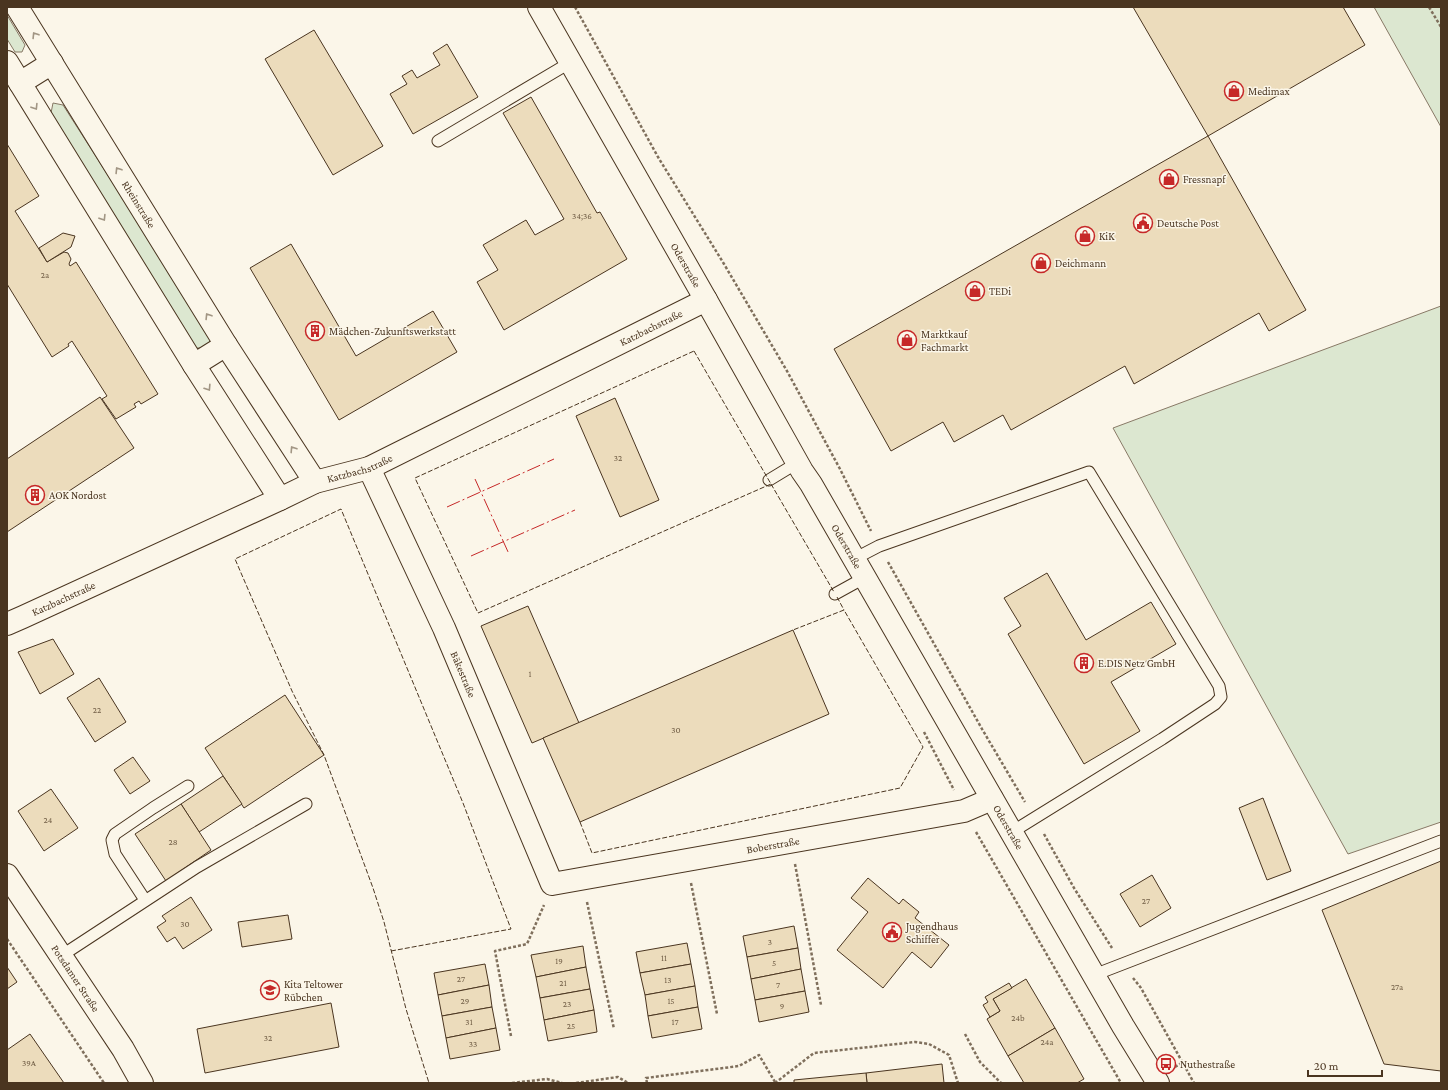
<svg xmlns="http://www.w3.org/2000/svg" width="1448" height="1090" viewBox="0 0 1448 1090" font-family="'Crimson Pro',serif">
	<rect width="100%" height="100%" fill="#fbf6e9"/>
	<!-- green -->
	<g fill="#dce7d0" stroke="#887966">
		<polygon points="1374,7 1441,7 1441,127"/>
		<polygon points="7,15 25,45 22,52 15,52 7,39"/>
		<polygon points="53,103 63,105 212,338 206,348 196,348 51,113"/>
		<polygon points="1441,306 1441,822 1348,854 1113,428"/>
	</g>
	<!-- building -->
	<g fill="#ecdcbc" stroke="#4a3520">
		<polygon points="1133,7 1343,7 1365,45 1208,136"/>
		<polygon points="314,30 383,146 333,175 265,59"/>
		<polygon points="447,44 478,97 413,134 390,94 407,84 402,76 412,70 417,78 440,65 433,53"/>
		<polygon points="531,97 597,213 600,212 627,259 504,330 477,282 498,270 483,245 526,220 535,235 564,219 503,113"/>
		<polygon points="1208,136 1306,310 1269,331 1259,313 1134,384 1125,366 1011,430 1003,415 954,442 943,422 891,451 834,349"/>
		<polygon points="7,144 39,196 15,211 47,262 64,252 68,253 71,259 69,264 70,266 76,262 158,394 141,404 139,401 134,404 136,407 116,419 102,399 107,396 72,341 68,344 69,346 52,357 7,284"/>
		<polygon points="63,233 75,236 71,247 47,262 39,248"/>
		<polygon points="291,244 356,356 433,311 457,352 339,420 250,268"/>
		<polygon points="100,397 134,448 7,532 7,459"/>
		<polygon points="615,398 659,500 620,517 576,416"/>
		<polygon points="1047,573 1086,640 1151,602 1176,644 1111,682 1140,731 1084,764 1008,634 1021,626 1004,598"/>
		<polygon points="528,606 579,723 532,743 481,626"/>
		<polygon points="793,630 829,714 580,822 543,738"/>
		<polygon points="53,639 74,674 40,694 18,652"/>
		<polygon points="99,678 126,722 95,742 67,698"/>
		<polygon points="285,695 324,755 244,808 205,748"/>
		<polygon points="133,757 150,781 130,794 114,770"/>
		<polygon points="223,776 242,804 199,832 181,804"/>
		<polygon points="51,789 78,828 44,851 18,811"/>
		<polygon points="1263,798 1291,871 1267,880 1239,808"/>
		<polygon points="181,804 211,850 166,881 135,834"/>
		<polygon points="1441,861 1441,1071 1384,1064 1322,910"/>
		<polygon points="1152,875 1171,908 1140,927 1120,894"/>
		<polygon points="868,878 899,904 903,899 919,912 915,918 949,945 931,968 912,952 883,988 837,950 868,912 851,898"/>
		<polygon points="191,897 212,930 183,949 175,937 167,942 157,927 166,921 162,916"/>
		<polygon points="288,915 292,939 242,947 238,922"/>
		<polygon points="794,926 798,948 747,957 743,936"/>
		<polygon points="687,943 691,964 640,973 636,952"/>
		<polygon points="583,946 586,967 536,977 531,955"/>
		<polygon points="798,948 801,969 751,979 747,957"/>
		<polygon points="485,964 489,985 438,995 434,973"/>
		<polygon points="691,964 695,986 645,995 640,973"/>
		<polygon points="7,967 17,982 7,989"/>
		<polygon points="586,967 590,989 540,998 536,977"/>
		<polygon points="801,969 805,991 755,1000 751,979"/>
		<polygon points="1026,979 1055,1028 1008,1056 987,1019 1000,1011 993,999"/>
		<polygon points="1009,983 1012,988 993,999 1000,1011 990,1017 983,1005 988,1002 985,997"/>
		<polygon points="489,985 492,1007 442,1016 438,995"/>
		<polygon points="695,986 698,1007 648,1016 645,995"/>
		<polygon points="590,989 594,1010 544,1020 540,998"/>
		<polygon points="805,991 809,1012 759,1022 755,1000"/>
		<polygon points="331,1003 339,1047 205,1073 197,1029"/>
		<polygon points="492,1007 496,1028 446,1038 442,1016"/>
		<polygon points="698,1007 702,1029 652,1038 648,1016"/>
		<polygon points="594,1010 597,1032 548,1041 544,1020"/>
		<polygon points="496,1028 500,1050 450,1059 446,1038"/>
		<polygon points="1055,1028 1084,1079 1077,1083 1024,1083 1008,1056"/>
		<polygon points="30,1034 64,1083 7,1083 7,1050"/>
		<polygon points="942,1064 944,1083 867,1083 866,1073"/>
		<polygon points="866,1073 867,1083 794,1083 794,1080"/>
	</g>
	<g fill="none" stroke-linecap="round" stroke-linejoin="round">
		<!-- lane casing -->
		<g stroke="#4a3520" stroke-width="13">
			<g id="lane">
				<polyline points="438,141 571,62"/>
				<polyline points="769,480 797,463"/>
				<polyline points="854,559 879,546 1089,472 1219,686 1221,697 1215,704 1162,739 1012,832"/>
				<polyline points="835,594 864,578"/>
				<polyline points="145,900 115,854 112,840 115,834 153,808 188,786"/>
				<polyline points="61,956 197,867 306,804"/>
				<polyline points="1094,975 1441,841"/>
			</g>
		</g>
		<!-- street casing -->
		<g stroke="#4a3520" stroke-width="24">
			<g id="street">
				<path id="s1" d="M17,7L226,345L315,482"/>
				<polyline points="7,62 194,365 280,499"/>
				<polyline points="20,83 52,63"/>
				<polyline points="194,365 226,345"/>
				<path id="s2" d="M369,468L444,628L552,884L964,811L992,799"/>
				<path id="s3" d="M7,624L23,617L280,499L315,482L369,468L706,300"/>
			</g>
		</g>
		<!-- secondary casing -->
		<g stroke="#4a3520" stroke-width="24">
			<g id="secondary">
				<path id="s4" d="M539,7L706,300L802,471L811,484L1123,1026L1158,1083"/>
				<path id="s5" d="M7,875L123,1049L142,1083"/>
			</g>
		</g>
		<!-- path -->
		<g stroke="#7f6f5c" stroke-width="2.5" stroke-dasharray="3 2" stroke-linecap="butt">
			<polyline points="575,7 658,157 724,264 787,371 840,469 871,531"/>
			<polyline points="1429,7 1441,27"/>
			<polyline points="888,562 982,729 1025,802"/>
			<polyline points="924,732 954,790"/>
			<polyline points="976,832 1121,1083"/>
			<polyline points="1044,834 1074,888 1112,948"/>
			<polyline points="795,864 821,1005"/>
			<polyline points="691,883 717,1014"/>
			<polyline points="587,902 614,1029"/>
			<polyline points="7,939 104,1083"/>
			<polyline points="1133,978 1141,988 1194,1083"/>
			<polyline points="965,1034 980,1062 1001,1083"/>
			<polyline points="511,1036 495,951 527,944 544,905"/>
			<polyline points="1175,1067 1183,1062"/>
			<polyline points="512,1083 547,1079 562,1083"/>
			<polyline points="576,1083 618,1077 628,1083"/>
			<polyline points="647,1083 646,1078 739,1066 759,1055 775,1082"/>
			<polyline points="775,1083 814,1053 915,1042 929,1044 949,1055 958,1083"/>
		</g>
		<!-- lane -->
		<use href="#lane" stroke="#fbf6e9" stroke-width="11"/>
		<!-- street -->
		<use href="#street" stroke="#fbf6e9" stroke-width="22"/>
		<!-- secondary -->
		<use href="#secondary" stroke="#fbf6e9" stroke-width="22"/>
		<!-- fence -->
		<g stroke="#4a3520" stroke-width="1" stroke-dasharray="5 2" stroke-linecap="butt">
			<polygon points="694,351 771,484 478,613 415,478"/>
			<polyline points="771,484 834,592"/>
			<polyline points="837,597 844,610"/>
			<polyline points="580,822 592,853 900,788 923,747 844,610 793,630"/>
			<polyline points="391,951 511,929 463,803 341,509 235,559 292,691 324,755 373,888 384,922 406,1009 429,1083"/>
		</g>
		<!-- power -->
		<g stroke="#c62828" stroke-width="1" stroke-dasharray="14 3 2 3" stroke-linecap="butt">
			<polyline points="475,479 509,554"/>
			<polyline points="447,507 554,459"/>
			<polyline points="471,556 575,510"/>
		</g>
	</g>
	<!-- one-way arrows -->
	<defs><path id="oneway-chevron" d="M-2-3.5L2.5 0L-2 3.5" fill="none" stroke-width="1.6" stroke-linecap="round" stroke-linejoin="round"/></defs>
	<g stroke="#a29684">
		<use href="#oneway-chevron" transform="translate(35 35) rotate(-122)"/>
		<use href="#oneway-chevron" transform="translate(35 107) rotate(58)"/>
		<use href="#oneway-chevron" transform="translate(118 170) rotate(-122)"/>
		<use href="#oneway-chevron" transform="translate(103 218) rotate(58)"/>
		<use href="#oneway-chevron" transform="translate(208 316) rotate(-122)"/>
		<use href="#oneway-chevron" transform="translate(208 388) rotate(57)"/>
		<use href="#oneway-chevron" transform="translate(293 449) rotate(-123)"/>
	</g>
	<!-- icons -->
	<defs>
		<g id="shop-ring" transform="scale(1)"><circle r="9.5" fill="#fbf6e9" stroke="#c62828" stroke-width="1.5"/><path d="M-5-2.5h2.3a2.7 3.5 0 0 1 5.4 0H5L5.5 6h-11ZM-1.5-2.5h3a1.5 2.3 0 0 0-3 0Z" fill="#c62828"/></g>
		<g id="civic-ring" transform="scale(1)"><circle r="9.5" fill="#fbf6e9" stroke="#c62828" stroke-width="1.5"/><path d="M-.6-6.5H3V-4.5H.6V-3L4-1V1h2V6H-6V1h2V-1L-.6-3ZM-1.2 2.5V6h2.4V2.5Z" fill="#c62828"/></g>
		<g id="building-ring" transform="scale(1)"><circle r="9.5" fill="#fbf6e9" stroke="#c62828" stroke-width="1.5"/><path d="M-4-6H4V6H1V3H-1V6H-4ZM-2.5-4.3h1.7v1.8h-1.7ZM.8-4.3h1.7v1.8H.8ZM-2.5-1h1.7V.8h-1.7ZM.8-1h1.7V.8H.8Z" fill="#c62828"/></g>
		<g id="school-ring" transform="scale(1)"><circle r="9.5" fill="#fbf6e9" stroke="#c62828" stroke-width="1.5"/><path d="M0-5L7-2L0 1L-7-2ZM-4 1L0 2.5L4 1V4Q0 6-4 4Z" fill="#c62828"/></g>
		<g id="bus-ring" transform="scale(1)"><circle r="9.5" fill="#fbf6e9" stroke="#c62828" stroke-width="1.5"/><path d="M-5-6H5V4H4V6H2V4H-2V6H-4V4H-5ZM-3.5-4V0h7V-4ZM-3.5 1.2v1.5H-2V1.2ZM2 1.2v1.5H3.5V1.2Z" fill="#c62828"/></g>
	</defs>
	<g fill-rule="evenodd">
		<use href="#shop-ring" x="1234" y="91"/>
		<use href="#shop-ring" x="1169" y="179"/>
		<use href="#civic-ring" x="1143" y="223"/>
		<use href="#shop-ring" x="1085" y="236"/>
		<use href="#shop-ring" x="1041" y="263"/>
		<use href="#shop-ring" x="975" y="291"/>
		<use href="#building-ring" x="315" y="331"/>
		<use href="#shop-ring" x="907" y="340"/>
		<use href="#building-ring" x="35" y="495"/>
		<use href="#building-ring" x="1084" y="663"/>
		<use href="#civic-ring" x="892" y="932"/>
		<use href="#school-ring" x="270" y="990"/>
		<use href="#bus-ring" x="1166" y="1064"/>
	</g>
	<g text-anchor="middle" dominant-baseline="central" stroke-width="3" stroke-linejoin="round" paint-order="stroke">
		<!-- number labels -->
		<g font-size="9" fill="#725f47">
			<text x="582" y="216">34;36</text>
			<text x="45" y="275">2a</text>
			<text x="618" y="458">32</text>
			<text x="530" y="674">1</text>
			<text x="97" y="710">22</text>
			<text x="676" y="730">30</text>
			<text x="48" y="820">24</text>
			<text x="173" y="842">28</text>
			<text x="1146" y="901">27</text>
			<text x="185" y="924">30</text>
			<text x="770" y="942">3</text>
			<text x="664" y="958">11</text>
			<text x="559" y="961">19</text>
			<text x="774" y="963">5</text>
			<text x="461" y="979">27</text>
			<text x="668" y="980">13</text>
			<text x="563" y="983">21</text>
			<text x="778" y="985">7</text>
			<text x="1397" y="987">27a</text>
			<text x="465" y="1001">29</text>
			<text x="671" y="1001">15</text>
			<text x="567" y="1004">23</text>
			<text x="782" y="1006">9</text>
			<text x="1018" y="1018">24b</text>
			<text x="469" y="1022">31</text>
			<text x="675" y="1022">17</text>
			<text x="571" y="1026">25</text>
			<text x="268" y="1038">32</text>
			<text x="1047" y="1042">24a</text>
			<text x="473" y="1044">33</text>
			<text x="29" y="1063">39A</text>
		</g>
		<!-- poi labels -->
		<g font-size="11" fill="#4a3520" stroke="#fbf6e9" text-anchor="start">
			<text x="1248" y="91">Medimax</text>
			<text x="1183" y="179">Fressnapf</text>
			<text x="1157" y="223">Deutsche Post</text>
			<text x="1099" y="236">KiK</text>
			<text x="1055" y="263">Deichmann</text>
			<text x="989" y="291">TEDi</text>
			<text x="329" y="331">Mädchen-Zukunftswerkstatt</text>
			<text x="921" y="334">Marktkauf<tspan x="921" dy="13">Fachmarkt</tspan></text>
			<text x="49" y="495">AOK Nordost</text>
			<text x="1098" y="663">E.DIS Netz GmbH</text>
			<text x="906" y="926">Jugendhaus<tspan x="906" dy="13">Schiffer</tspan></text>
			<text x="284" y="984">Kita Teltower<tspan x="284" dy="13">Rübchen</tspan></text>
			<text x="1180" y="1064">Nuthestraße</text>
		</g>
		<!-- street labels -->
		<g font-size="11" fill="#4a3520" stroke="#fbf6e9">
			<text stroke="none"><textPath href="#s1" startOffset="232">Rheinstraße</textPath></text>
			<text stroke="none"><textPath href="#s4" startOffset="297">Oderstraße</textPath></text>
			<text stroke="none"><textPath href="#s3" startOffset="710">Katzbachstraße</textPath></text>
			<text stroke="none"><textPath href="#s3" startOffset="386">Katzbachstraße</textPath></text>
			<text stroke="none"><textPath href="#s4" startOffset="621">Oderstraße</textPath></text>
			<text stroke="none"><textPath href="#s3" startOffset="62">Katzbachstraße</textPath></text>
			<text stroke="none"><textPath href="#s2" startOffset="227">Bäkestraße</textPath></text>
			<text stroke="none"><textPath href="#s4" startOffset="945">Oderstraße</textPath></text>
			<text stroke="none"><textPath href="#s2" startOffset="679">Boberstraße</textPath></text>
			<text stroke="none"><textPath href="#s5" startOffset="124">Potsdamer Straße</textPath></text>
		</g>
	</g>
	<!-- border -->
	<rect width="1448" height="1090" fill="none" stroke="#4a3520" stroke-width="16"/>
	<!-- scale -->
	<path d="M1308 1070v6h74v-6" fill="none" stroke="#4a3520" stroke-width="2"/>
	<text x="1314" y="1070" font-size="12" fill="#4a3520" stroke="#fbf6e9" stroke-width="3" paint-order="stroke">20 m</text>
</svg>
